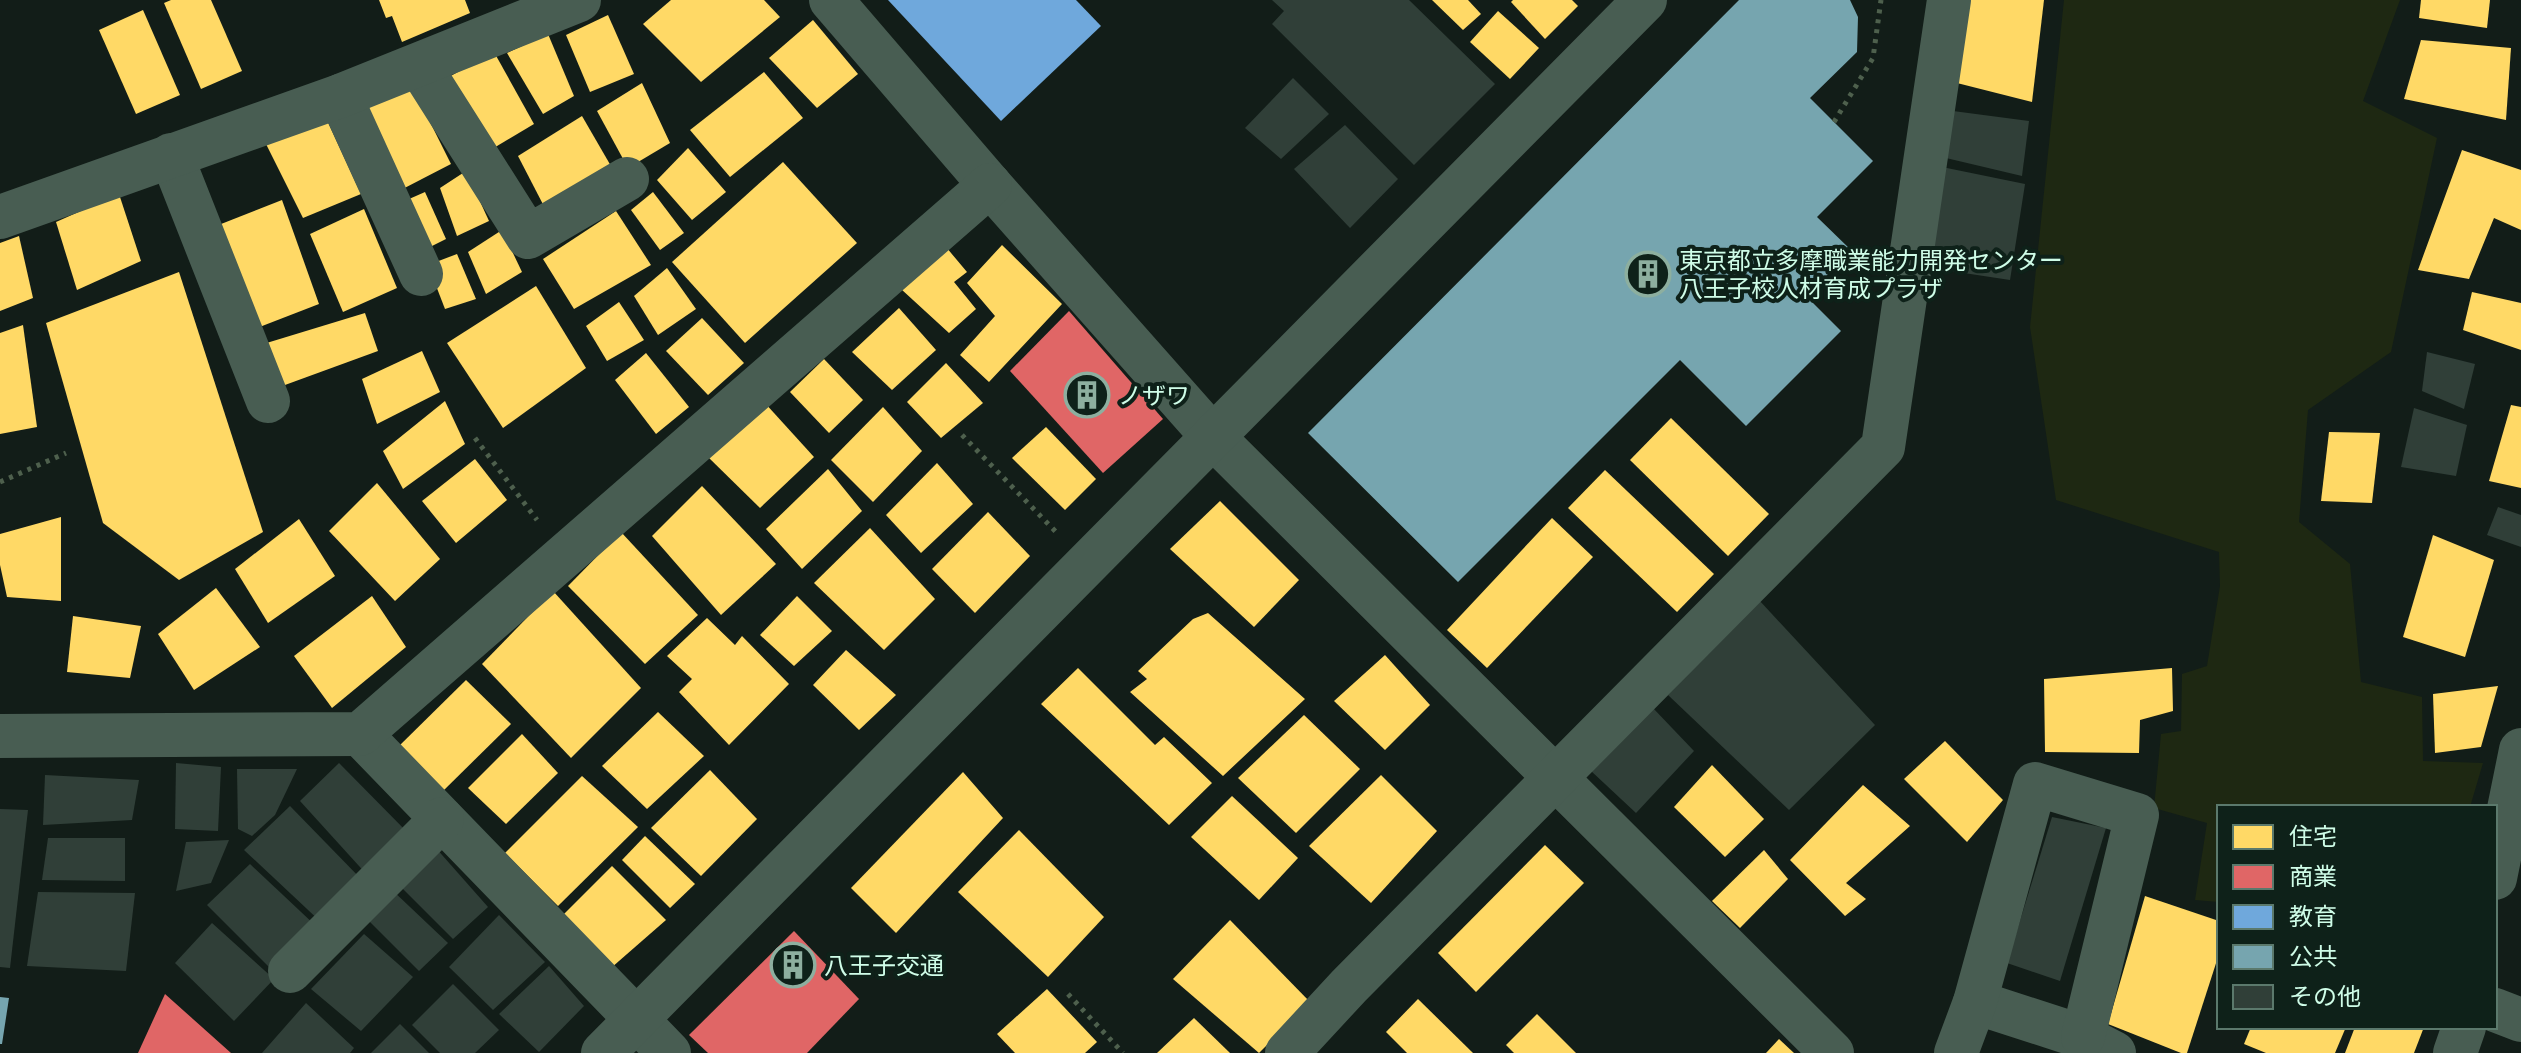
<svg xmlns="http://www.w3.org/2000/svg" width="2521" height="1053" viewBox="0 0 2521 1053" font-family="Jost,'Noto Sans JP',sans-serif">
	<rect width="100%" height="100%" fill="#121d18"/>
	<!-- green -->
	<polygon fill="#1e2812" points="2064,0 2400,0 2363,101 2437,138 2391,352 2308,410 2299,522 2350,564 2361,682 2422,697 2423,761 2483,763 2470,807 2219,807 2219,902 2195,900 2207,823 2154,808 2161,734 2181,731 2182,674 2207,666 2220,586 2219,552 2056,500 2030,327"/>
	<!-- homes -->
	<g fill="#ffd966">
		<polygon points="171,0 211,0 242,71 201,89 164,3"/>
		<polygon points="379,0 465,0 470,13 402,42 392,16 386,18"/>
		<polygon points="671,0 764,0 780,17 701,82 643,24"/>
		<polygon points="1432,0 1468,0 1481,14 1463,30"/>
		<polygon points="1513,0 1572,0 1578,6 1545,39 1511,2"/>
		<polygon points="1963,0 2044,0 2032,102 1953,82"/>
		<polygon points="2421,0 2490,0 2487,28 2419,18"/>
		<polygon points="143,10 180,95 136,114 99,30"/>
		<polygon points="1498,11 1539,48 1510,79 1470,42"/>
		<polygon points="608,15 634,74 590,92 566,35"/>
		<polygon points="813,20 858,74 817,108 769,58"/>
		<polygon points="548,34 574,96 543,114 507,53"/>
		<polygon points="2421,40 2511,48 2506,120 2404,99"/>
		<polygon points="494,52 534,124 487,152 447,78"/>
		<polygon points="764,72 803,118 730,177 690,130"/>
		<polygon points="642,83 670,143 628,168 597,111"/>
		<polygon points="411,84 451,164 391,195 353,115"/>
		<polygon points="582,116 615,173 548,214 518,156"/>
		<polygon points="326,118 361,194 303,218 266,144"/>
		<polygon points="688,148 726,192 692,220 657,180"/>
		<polygon points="2462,150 2521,170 2521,230 2494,218 2469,279 2418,270"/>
		<polygon points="783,162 857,243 745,343 672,262"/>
		<polygon points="466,171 489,221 457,236 440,188"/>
		<polygon points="425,192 446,239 418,253 400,203"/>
		<polygon points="653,192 684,233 660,250 631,210"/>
		<polygon points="119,194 141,261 77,290 56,222"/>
		<polygon points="282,200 319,304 257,328 216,226"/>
		<polygon points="364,209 397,288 343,312 310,234"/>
		<polygon points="616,211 651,265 574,309 543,259"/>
		<polygon points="502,230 522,272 486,294 468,252"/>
		<polygon points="19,236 33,298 0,311 0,243"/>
		<polygon points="1002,245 1062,304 989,382 960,355 995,316 967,283"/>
		<polygon points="946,247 967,272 954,282 976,309 949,333 901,289"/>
		<polygon points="457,254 476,299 445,309 428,265"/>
		<polygon points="667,268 696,309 658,335 634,296"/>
		<polygon points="179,272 263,532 179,580 103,523 46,323"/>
		<polygon points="536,286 586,368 503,428 447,343"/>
		<polygon points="2472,292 2521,303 2521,350 2463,330"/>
		<polygon points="619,302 644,340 607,361 586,326"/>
		<polygon points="899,308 936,350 892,390 852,352"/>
		<polygon points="365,313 378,351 274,389 260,345"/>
		<polygon points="702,318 744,363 708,395 666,351"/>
		<polygon points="23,325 37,427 0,434 0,333"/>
		<polygon points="422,351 440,392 377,424 362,379"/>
		<polygon points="646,353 689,407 656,434 615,380"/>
		<polygon points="824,359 863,400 829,433 790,392"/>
		<polygon points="946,363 983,403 941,438 907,402"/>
		<polygon points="445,401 465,444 403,489 383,451"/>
		<polygon points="764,402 814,457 760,508 707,456"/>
		<polygon points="2511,405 2521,407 2521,488 2489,481"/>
		<polygon points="883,407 922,451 873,502 831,460"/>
		<polygon points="1671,418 1769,514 1728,556 1630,460"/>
		<polygon points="1046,427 1096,479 1065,510 1012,458"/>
		<polygon points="2329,432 2380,433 2372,503 2321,501"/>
		<polygon points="475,459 507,500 456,543 422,501"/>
		<polygon points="937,463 973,504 921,553 886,515"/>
		<polygon points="828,469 862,511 802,569 766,529"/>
		<polygon points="1605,470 1714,574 1677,612 1568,508"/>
		<polygon points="377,483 440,559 395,601 329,531"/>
		<polygon points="702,486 776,564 721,615 652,536"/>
		<polygon points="1220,501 1299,580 1254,627 1170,549"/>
		<polygon points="988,512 1030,556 975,613 932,569"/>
		<polygon points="61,517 61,601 7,597 0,565 0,534"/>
		<polygon points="1552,518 1593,557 1487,668 1447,630"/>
		<polygon points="299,519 335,576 268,623 235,569"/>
		<polygon points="870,528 935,599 884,650 814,583"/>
		<polygon points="621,532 698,615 645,664 568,586"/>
		<polygon points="2433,535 2494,560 2465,657 2403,637"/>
		<polygon points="216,588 260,647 194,690 158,634"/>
		<polygon points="553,591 641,688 571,758 482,664"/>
		<polygon points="372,596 406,647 332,708 294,656"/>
		<polygon points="797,596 832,631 794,666 760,635"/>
		<polygon points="1208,613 1305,699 1223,776 1130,692 1147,679 1138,671 1193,619"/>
		<polygon points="73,616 141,626 130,678 67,672"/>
		<polygon points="707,618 735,645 742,636 789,684 729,745 679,692 692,679 667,656"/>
		<polygon points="846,650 896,695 859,730 813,685"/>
		<polygon points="1385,655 1430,705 1385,750 1334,701"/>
		<polygon points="1078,668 1155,745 1164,737 1212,783 1169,825 1041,704"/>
		<polygon points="2172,668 2173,711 2140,720 2139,753 2045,752 2044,679"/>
		<polygon points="466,680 511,724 442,792 397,748"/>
		<polygon points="2498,686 2481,747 2435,753 2433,694"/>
		<polygon points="658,712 704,756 647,809 602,766"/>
		<polygon points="1304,715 1360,769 1296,833 1238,778"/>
		<polygon points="522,734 558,773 506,824 468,788"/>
		<polygon points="1945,741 2003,800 1967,842 1904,779"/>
		<polygon points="1712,765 1764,819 1725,857 1674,807"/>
		<polygon points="710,770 757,819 701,876 651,828"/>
		<polygon points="963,772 1003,818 896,933 851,888"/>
		<polygon points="1381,775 1437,831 1371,903 1309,846"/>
		<polygon points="582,776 638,827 558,906 505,853"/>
		<polygon points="1863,785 1910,826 1846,883 1866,899 1845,916 1790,860"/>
		<polygon points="1232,796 1298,858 1259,900 1191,837"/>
		<polygon points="1019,830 1104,917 1048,977 958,892"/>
		<polygon points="645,836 695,884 670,908 622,860"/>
		<polygon points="1545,845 1584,883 1476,992 1438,953"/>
		<polygon points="1764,850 1788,879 1740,928 1712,901"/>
		<polygon points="612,866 666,920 611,968 561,917"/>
		<polygon points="2145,896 2219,921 2219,954 2187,1053 2181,1053 2108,1024"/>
		<polygon points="1230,920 1310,1002 1259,1053 1173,979"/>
		<polygon points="1047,989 1097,1042 1085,1053 1015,1053 997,1034"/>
		<polygon points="1418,999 1473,1053 1407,1053 1386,1032"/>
		<polygon points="1537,1014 1576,1053 1514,1053 1506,1045"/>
		<polygon points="1194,1018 1230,1053 1157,1053"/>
		<polygon points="2251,1027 2346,1027 2335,1053 2266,1053 2244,1044"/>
		<polygon points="2355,1027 2424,1027 2414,1053 2345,1053"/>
		<polygon points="1779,1039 1794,1053 1766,1053"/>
	</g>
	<!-- shops -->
	<g fill="#e06666">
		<polygon points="1069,311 1163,419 1103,473 1010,371"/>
		<polygon points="794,931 859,999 807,1053 708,1053 689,1035"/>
		<polygon points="165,994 231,1053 138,1053"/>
	</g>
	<!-- schools -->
	<polygon fill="#6fa8dc" points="888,0 1076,0 1101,26 1001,121"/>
	<!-- public -->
	<g fill="#76a5af">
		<polygon points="1739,0 1850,0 1858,17 1857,52 1810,98 1873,161 1817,217 1852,251 1806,296 1841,331 1746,426 1680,360 1458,582 1308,433"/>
		<polygon points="0,997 9,998 2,1044 0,1044"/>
	</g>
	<!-- building -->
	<g fill="#303f38">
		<polygon points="1272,0 1409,0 1495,84 1414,165 1272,24 1284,11"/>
		<polygon points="1293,78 1329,114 1281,159 1245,128"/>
		<polygon points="1953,111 2029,121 2022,176 1946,158"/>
		<polygon points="1345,125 1398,179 1350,228 1294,169"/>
		<polygon points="1942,167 2025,184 2010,280 1931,268"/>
		<polygon points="2427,352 2475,364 2464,409 2422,391"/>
		<polygon points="2414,408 2467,425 2456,476 2401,467"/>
		<polygon points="2498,507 2521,515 2521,547 2487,535"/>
		<polygon points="1759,600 1875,725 1789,810 1668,695"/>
		<polygon points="1652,707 1694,751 1636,813 1590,770"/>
		<polygon points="176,763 221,767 218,831 175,829"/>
		<polygon points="339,763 411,836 369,877 300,801"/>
		<polygon points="237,769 297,769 275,815 252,836 238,829"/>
		<polygon points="45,775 139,780 132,820 43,825"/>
		<polygon points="290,806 364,882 323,924 244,850"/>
		<polygon points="0,809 28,810 10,968 0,967"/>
		<polygon points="2052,817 2106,828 2060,981 2007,963"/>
		<polygon points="48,838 125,838 125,881 42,880"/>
		<polygon points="229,840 211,883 176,891 186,842"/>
		<polygon points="435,847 488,907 453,939 396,882"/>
		<polygon points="250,864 317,927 274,972 207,905"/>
		<polygon points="391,889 448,943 419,971 365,917"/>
		<polygon points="38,892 135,893 126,971 27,966"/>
		<polygon points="499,915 545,962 493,1010 449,967"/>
		<polygon points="212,923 274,979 234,1021 175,963"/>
		<polygon points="364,934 413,977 361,1031 311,989"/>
		<polygon points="549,966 584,1006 539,1052 499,1014"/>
		<polygon points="453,984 499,1030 475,1053 440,1053 412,1025"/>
		<polygon points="306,1003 354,1048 350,1053 262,1053"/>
		<polygon points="400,1024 429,1053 371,1053"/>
	</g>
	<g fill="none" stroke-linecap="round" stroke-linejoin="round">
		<!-- path -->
		<g stroke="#4e604d" stroke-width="5" stroke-dasharray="4 6" stroke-linecap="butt">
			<polyline points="1834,122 1873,58 1881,0"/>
			<polyline points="962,435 1056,532"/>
			<polyline points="475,438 537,520"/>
			<polyline points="0,482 66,453"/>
			<polyline points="1068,994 1123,1053"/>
		</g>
		<!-- minor -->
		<g stroke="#485d52" stroke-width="44">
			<polyline points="831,0 990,185 1213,437 1832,1053"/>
			<polyline points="419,65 528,237 627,179"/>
			<polyline points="340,96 421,274"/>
			<polyline points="171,155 268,401"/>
			<polyline points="0,217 340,96 579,0"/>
			<polyline points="360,734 669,1053"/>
			<polyline points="0,736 360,734 990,185"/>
			<polyline points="2495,878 2521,750"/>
			<polyline points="290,971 442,819"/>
			<polyline points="1975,1002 2083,1037 2114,1053"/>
			<polyline points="2495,1010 2521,1020"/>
			<polyline points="603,1053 1645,0"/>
			<polyline points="1287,1053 1349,986 1883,447 1949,0"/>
			<polyline points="1956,1053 1975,1002 2035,784 2137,815 2083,1037"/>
			<polyline points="2455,1053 2464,1027"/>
		</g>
	</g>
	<!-- icons -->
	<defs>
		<g id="building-ring" transform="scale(2.3)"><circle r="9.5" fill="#0e2119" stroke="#8daf9f" stroke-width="1.5"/><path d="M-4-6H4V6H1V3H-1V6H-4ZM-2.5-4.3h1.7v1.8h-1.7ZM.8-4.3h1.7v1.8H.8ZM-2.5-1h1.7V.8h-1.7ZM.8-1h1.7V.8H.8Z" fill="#8daf9f"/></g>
	</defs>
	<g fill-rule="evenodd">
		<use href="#building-ring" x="1648" y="274"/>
		<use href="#building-ring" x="1087" y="395"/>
		<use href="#building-ring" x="793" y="965"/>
	</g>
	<g text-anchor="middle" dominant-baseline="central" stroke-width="8" stroke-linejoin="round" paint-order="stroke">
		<!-- poi labels -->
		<g font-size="24" fill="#cffde8" stroke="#0e2119" text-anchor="start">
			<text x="1679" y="260">東京都立多摩職業能力開発センター<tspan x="1679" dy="28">八王子校人材育成プラザ</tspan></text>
			<text x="1118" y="395">ノザワ</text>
			<text x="824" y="965">八王子交通</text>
		</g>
	</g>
	<!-- legend -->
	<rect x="2217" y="805" width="280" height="224" fill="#0e2119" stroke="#5b796c" stroke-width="2"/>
	<rect x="2233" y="825" width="40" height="24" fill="#ffd966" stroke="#5b796c" stroke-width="2"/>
	<text x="2289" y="845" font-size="24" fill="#cffde8">住宅</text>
	<rect x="2233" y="865" width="40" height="24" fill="#e06666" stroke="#5b796c" stroke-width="2"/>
	<text x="2289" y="885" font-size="24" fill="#cffde8">商業</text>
	<rect x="2233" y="905" width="40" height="24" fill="#6fa8dc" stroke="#5b796c" stroke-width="2"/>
	<text x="2289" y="925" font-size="24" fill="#cffde8">教育</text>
	<rect x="2233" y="945" width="40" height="24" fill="#76a5af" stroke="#5b796c" stroke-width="2"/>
	<text x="2289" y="965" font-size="24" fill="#cffde8">公共</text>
	<rect x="2233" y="985" width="40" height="24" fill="#303f38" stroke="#5b796c" stroke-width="2"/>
	<text x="2289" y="1005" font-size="24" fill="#cffde8">その他</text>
</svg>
